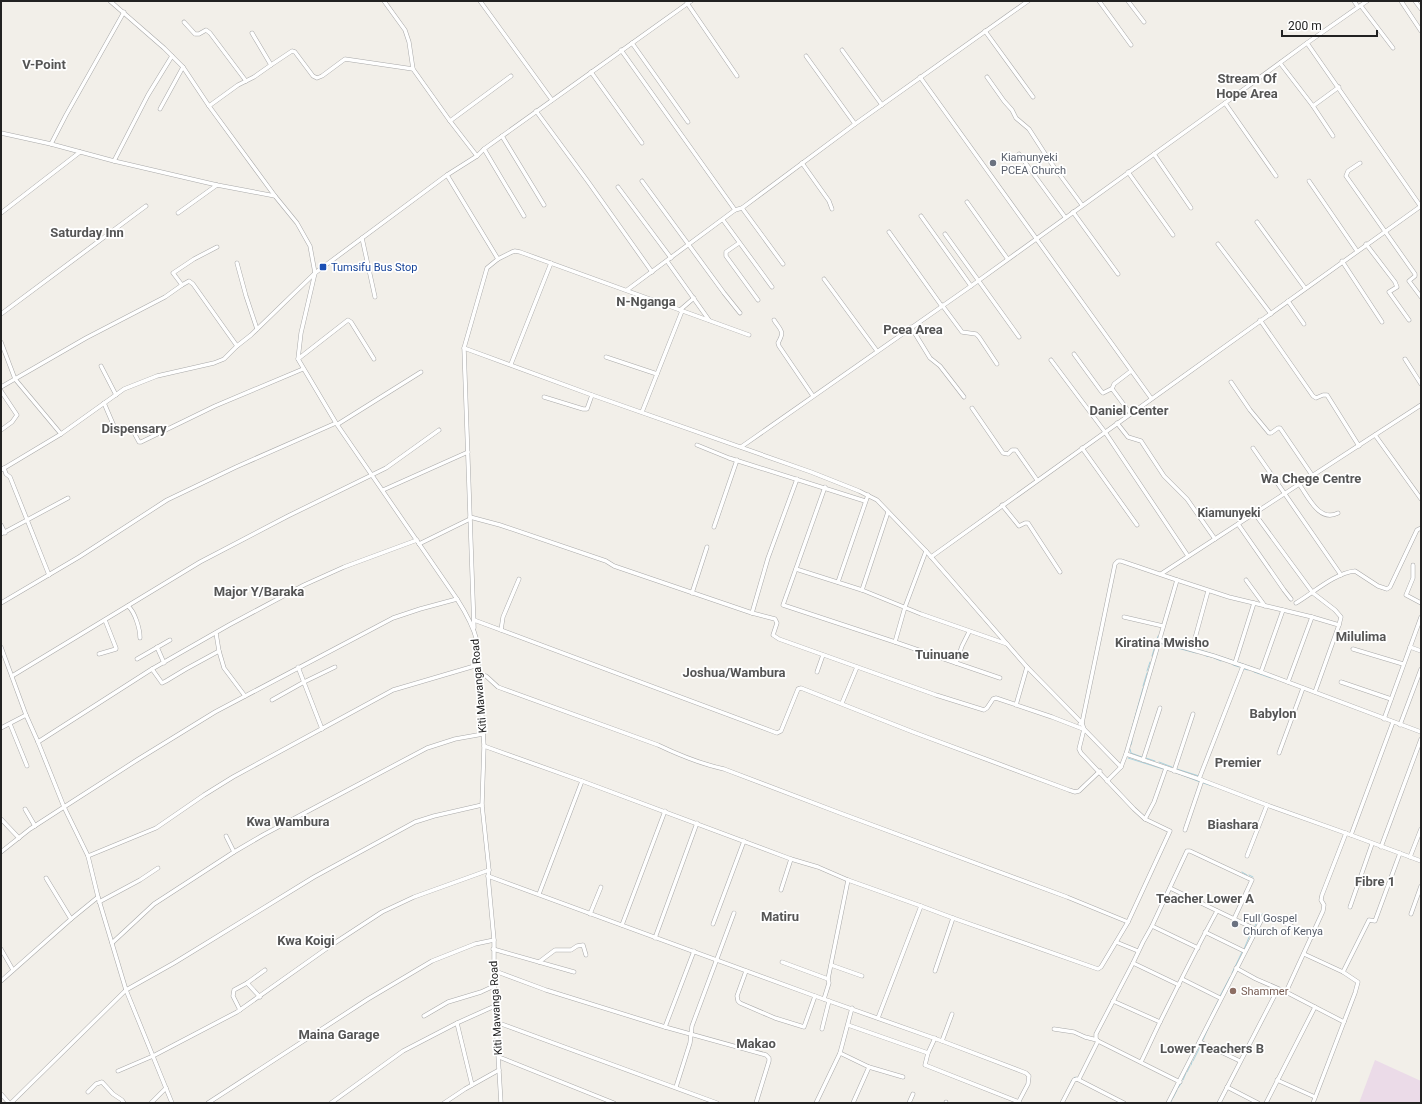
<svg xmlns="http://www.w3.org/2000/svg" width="1422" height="1104" viewBox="0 0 1422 1104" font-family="Roboto,sans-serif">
	<rect width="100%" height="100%" fill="#f2efe9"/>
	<!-- industrial -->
	<polygon fill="#ebdbe8" points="1375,1060 1421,1081 1421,1103 1359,1103"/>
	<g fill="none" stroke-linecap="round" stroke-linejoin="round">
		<!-- stream -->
		<g stroke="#aad3df" stroke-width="1">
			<polyline points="1162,644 1196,653"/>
			<polyline points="1188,646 1234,661"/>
			<polyline points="1152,656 1158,636"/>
			<polyline points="1206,656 1212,657"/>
			<polyline points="1214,658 1221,661"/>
			<polyline points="1237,662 1243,664"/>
			<polyline points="1233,665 1239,667"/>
			<polyline points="1245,665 1252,667"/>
			<polyline points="1244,669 1248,670"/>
			<polyline points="1147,671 1150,662"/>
			<polyline points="1254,672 1271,678"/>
			<polyline points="1143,686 1147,673"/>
			<polyline points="1132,728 1143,688"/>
			<polyline points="1131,745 1132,741"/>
			<polyline points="1130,749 1131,753 1142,757"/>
			<polyline points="1128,758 1163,769"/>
			<polyline points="1146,758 1155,761"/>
			<polyline points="1159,762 1172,767"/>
			<polyline points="1177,769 1199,776"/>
			<polyline points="1174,772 1200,782"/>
			<polyline points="1203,783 1212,786"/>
			<polyline points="1242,872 1247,875"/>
			<polyline points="1249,875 1253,877"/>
			<polyline points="1271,920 1276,922"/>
			<polyline points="1255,926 1260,916 1262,914"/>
			<polyline points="1244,949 1252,930 1251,929"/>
			<polyline points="1232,973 1242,952"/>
			<polyline points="1220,996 1230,977"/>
			<polyline points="1211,1015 1219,999"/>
			<polyline points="1203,1040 1210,1024"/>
			<polyline points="1193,1061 1201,1045"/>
			<polyline points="1191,1065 1192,1062"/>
			<polyline points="1187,1072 1190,1066"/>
			<polyline points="1183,1080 1186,1073"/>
			<polyline points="1071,1081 1075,1077"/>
			<polyline points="1178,1088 1182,1082"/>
			<polyline points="1173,1098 1177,1090"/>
			<polyline points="1170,1103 1172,1100"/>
		</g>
		<!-- minor casing -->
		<g stroke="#a9a9a9" stroke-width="4.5">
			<g id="minor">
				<path d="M110,1L164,48L183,67L209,106L275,196L297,223L310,246L315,273L301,333L298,359L336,423L457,599C466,613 473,625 477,641L484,746L482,805L489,870L488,876L494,940V986L497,1005L496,1022L501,1103"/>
				<polyline points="384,1 405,30 409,42 413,69 450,121 477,156"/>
				<polyline points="480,1 552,100"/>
				<polyline points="1099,1 1131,45"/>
				<polyline points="1128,1 1144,22"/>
				<polyline points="1354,1 1358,7"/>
				<polyline points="1401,1 1421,31"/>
				<polyline points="1415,1 1421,9"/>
				<polyline points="687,3 737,76"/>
				<polyline points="1361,6 1393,48"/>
				<polyline points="184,22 195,34 199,34 206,30 210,33 246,81"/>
				<polyline points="985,31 1033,97"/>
				<polyline points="632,43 688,122"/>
				<polyline points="1307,43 1421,207"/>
				<polyline points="621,50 735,210"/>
				<polyline points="842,50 882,105"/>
				<polyline points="806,56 855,124"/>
				<polyline points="1280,63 1313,106 1333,136"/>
				<polyline points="271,65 292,51 295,52 313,76 317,78 322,76 345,59 413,69"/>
				<polyline points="591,72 642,143"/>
				<polyline points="920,77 1151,398"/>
				<polyline points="987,77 1004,101 1012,110 1016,118 1029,129 1049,160 1082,205"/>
				<polyline points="1225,103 1276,176"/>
				<polyline points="209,106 238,85 254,77 271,65 252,33"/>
				<polyline points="1313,106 1339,87"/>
				<polyline points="160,109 183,67"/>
				<polyline points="536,111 589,183 652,272"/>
				<polyline points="450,121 511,76"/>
				<polyline points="1,133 51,144 114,161 217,185 275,196"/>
				<polyline points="502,136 544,205"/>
				<polyline points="51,144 66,115 124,12"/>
				<polyline points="484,149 524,216"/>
				<polyline points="1019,154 1065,217"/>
				<polyline points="1154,154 1191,208"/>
				<polyline points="114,161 148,95 172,56"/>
				<polyline points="802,163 829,201 832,209"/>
				<polyline points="1360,163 1348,171 1346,176 1415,274 1415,276 1409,281 1421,297"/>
				<polyline points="1128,172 1173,235"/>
				<polyline points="447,175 498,259"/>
				<polyline points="642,181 724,293 740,313"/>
				<polyline points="1309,181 1357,251"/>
				<polyline points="618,187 671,258"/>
				<polyline points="967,202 1007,258"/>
				<polyline points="742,208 783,264"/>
				<polyline points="1073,212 1118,274"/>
				<polyline points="1,213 80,152"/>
				<polyline points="178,213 217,185"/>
				<polyline points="921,216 971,286"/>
				<polyline points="723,220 772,287"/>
				<polyline points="1257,222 1305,288"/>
				<polyline points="889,232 941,305"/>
				<polyline points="945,234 1019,337"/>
				<polyline points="362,238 375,297"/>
				<polyline points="739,243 726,252 726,256 758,300"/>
				<polyline points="1218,244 1271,314"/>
				<polyline points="1366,244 1395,282 1397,287 1389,292 1409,320"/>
				<polyline points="217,247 194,259 173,273 182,285 189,281 193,284 237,346"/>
				<polyline points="667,261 709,320"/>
				<polyline points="1342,261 1382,322"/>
				<polyline points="237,263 246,296 257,329"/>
				<polyline points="824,279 877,351"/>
				<polyline points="627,290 735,210 742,208 855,124 1028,1"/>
				<polyline points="1288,301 1304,324"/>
				<polyline points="942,305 962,332 976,334 979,337 997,364"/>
				<polyline points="680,310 694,298"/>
				<polyline points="1,314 146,206"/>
				<path d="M774,320C781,331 785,331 778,343L779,346L813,396"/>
				<polyline points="1260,320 1313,396 1316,398 1323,395 1327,395 1359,446"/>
				<polyline points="911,327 930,358 940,366 964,397"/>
				<polyline points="1,342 15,379 61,434 1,470"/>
				<polyline points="464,348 592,395 811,472 859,491 877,500 926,551 1027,667 1082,723 1084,729 1121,767"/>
				<polyline points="1074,354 1101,391 1103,393 1111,389 1113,390 1130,413"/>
				<polyline points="606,357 657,374"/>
				<polyline points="298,359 348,320 351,322 374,359"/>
				<polyline points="1405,359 1421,384"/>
				<polyline points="1051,360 1105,432 1188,556"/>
				<polyline points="511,364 551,263"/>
				<polyline points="101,366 116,395"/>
				<polyline points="1231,382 1250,410 1269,433 1271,433 1278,428 1280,428 1312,475"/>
				<polyline points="1,387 86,338 165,297 182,285"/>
				<polyline points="1112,389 1114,384 1131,371"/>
				<polyline points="1,391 17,415 12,422 1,430"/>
				<polyline points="544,397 583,409 587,409 592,395"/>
				<polyline points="104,403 116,431 121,432 132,429 139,442 141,442 215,406 303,369"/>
				<polyline points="972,408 1003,453 1008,454 1012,450 1016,450 1037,480"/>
				<polyline points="642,412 682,311"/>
				<polyline points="1117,423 1128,437 1141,441 1164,476 1187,499 1215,539"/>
				<polyline points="338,424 421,372"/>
				<polyline points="61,434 124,389 157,376 214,363 224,359 237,346 251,335 315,273 447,175 477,156 484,149 691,1"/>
				<polyline points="1375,435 1421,499"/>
				<polyline points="697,445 729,458 865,501"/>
				<polyline points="741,447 971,286 1225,103 1307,43 1367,1"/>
				<polyline points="1082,448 1137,525"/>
				<polyline points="1253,448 1341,575"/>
				<polyline points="4,468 6,474 10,477 49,575"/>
				<path d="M1299,484C1308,496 1319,523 1338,513"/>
				<polyline points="825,487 783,605 895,642"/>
				<polyline points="383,490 468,452"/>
				<polyline points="1002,505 1019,526 1025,523 1028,523 1060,572"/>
				<polyline points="1255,514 1313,593 1335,610 1341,617 1339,625"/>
				<polyline points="470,517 500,525 606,561 614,566 752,613 775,619 777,623 773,635 779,639 936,695 984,710 987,708 993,699 996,698 1052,717 1083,729"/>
				<polyline points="1238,524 1284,590 1291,599"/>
				<polyline points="1,525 5,533"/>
				<polyline points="714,527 737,460"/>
				<polyline points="1,534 68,498"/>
				<polyline points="419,544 470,519"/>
				<polyline points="926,551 905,607 895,642 956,663 962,646 969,632"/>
				<polyline points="931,557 1421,206"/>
				<polyline points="1413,565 1413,578 1406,595 1421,603"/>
				<polyline points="796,569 862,590 921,614 1007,644"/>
				<polyline points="1161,574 1421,405"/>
				<polyline points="1177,580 1229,597 1312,617 1339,625 1315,692"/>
				<polyline points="1246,580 1265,606"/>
				<polyline points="838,582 868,495"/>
				<polyline points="862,590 888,512"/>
				<polyline points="692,593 707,547"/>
				<polyline points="1,603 79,557 167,500 236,467 336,423"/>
				<path d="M1296,603C1313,593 1335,573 1355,571L1378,586L1387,589L1390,587L1417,530L1421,528"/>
				<path d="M128,606C135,612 140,629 140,638"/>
				<polyline points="752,613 768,558 797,479"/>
				<polyline points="1124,617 1163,626"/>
				<polyline points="474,620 777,733 781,731 798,689 801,688 913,732 1069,790 1075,792 1079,791 1100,771"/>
				<polyline points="474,628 464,348 487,268 498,259 512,252 515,251 520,252 749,335"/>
				<polyline points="501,630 503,617 519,579"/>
				<polyline points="1158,640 1214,656 1261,672 1421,732"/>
				<polyline points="1,647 26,715 38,742 64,807 88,856 98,897 126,990 172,1103"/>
				<polyline points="157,647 164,663"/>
				<polyline points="1410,647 1421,651"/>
				<polyline points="1192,649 1208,591"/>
				<polyline points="1353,649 1403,664"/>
				<polyline points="219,651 224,668 245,696"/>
				<polyline points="99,654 116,649 116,648 105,620"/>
				<polyline points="137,659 170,640"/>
				<polyline points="956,663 1000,678"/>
				<polyline points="1235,663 1254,603"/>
				<polyline points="298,667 322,729"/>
				<polyline points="152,669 162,683 166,681 186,669 219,651 216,633"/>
				<polyline points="817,672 823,655"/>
				<polyline points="1261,672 1283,610"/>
				<path d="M479,675L486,676L498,687L658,745C679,755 701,764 724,769L840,813L1067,897L1128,922"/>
				<polyline points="12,676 200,562 288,516 386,468 439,430"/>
				<polyline points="1288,682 1312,617"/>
				<polyline points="1341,682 1391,699"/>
				<polyline points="272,700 304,682 335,667"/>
				<polyline points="842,703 857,667"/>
				<polyline points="1016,705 1027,667"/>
				<polyline points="1384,719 1421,617"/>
				<polyline points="10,724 27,766"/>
				<polyline points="1080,724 1082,723 1115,564 1118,561 1121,561 1177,580 1126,754 1121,767 1107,781"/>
				<polyline points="1400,725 1421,669"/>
				<polyline points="1,728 26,715"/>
				<polyline points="38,742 152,669 229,625 304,585 344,567 417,540"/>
				<polyline points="484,746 582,781 791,859 818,867 848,880 921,906 953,918 1098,969 1101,967 1128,922 1170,831 1145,819 1134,809 1081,753 1079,749 1084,729"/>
				<polyline points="1279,753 1303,688"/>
				<polyline points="1126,754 1199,779 1267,805 1351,835 1421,861"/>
				<polyline points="1143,760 1160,708"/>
				<polyline points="1174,771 1193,714"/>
				<polyline points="1199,779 1243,666"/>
				<polyline points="25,809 35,826"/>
				<polyline points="1,819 19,838"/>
				<polyline points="1145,819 1154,802 1166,768"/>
				<polyline points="1185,830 1202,780"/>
				<polyline points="1351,835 1393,722"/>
				<polyline points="1381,847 1421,739"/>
				<polyline points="1,852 30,829 64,807 137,760 215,712 393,618 420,609 457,599"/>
				<polyline points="234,852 263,835 427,748 455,739 483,734"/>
				<polyline points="88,856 156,828 204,795 233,777 393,690 478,665"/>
				<polyline points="1247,856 1267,805"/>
				<polyline points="1410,857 1421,829"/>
				<polyline points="488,876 815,996 942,1041 1026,1073 1029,1076 1028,1084 1018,1103"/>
				<polyline points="46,878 71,919"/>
				<polyline points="1170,888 1255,929"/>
				<polyline points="781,890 791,859"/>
				<polyline points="539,894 582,781"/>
				<polyline points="99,902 140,880 158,868"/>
				<polyline points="1350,907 1372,844"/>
				<polyline points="590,914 601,887"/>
				<polyline points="1411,914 1421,886"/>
				<polyline points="713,924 744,841"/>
				<polyline points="622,925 665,811"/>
				<polyline points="1152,926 1198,948"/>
				<polyline points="1205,932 1244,951"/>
				<polyline points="655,938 697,823"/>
				<polyline points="1116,942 1138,951"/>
				<polyline points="112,943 154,904 234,852 226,836"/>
				<polyline points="1,949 13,970"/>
				<polyline points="493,949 574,972"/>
				<polyline points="1304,954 1343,972 1358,982 1355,993 1313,1103"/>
				<polyline points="539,962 555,950 571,950 577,946 583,945 586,955"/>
				<polyline points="782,962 828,979 829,983 824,999"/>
				<polyline points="1133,963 1179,985"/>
				<polyline points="831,965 862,976"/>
				<polyline points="1236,968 1256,979 1286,992 1344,1022"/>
				<polyline points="495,971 546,990 665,1027 766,1055 769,1058 769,1061 756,1103"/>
				<polyline points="746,971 737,996 738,1001 740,1003 775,1018 804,1027 815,996"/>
				<polyline points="935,971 953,918"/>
				<polyline points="1343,972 1369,920 1375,921 1400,853"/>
				<polyline points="828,979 848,880"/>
				<polyline points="1182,979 1220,998"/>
				<polyline points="1,981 71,919 98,897"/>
				<polyline points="247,983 260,997"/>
				<polyline points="1286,992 1323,911 1324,905 1321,900 1322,895 1346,833"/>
				<polyline points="1113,1001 1160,1022"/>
				<polyline points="240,1010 233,996 234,990 247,983 265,970"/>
				<polyline points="424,1016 448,1002 481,992 494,986"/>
				<polyline points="878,1018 921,906"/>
				<polyline points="496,1022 717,1103"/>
				<polyline points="457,1023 472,1085"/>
				<polyline points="848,1025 928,1053"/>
				<polyline points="665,1027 694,951"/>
				<polyline points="822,1029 829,1001"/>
				<polyline points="1054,1029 1074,1032 1085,1037 1097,1040"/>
				<polyline points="935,1038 928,1053 925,1065 1019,1102"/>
				<polyline points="942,1041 952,1014"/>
				<polyline points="1200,1042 1240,1061"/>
				<polyline points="840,1053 869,1067 903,1077"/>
				<polyline points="499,1057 614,1103"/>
				<path d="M1141,1062C1148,1048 1154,1034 1161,1020C1179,984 1197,947 1217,911"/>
				<polyline points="118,1071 153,1056 237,1012 333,944 382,912 414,897 489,870"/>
				<polyline points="1079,1079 1098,1041"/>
				<polyline points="1277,1080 1315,1097"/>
				<polyline points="1180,1082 1098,1041 1096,1039 1096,1034 1133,963 1143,942 1152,926 1187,851 1190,851 1252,880 1234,919"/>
				<polyline points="676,1087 690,1043 692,1026 734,913"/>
				<polyline points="1227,1087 1258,1103"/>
				<polyline points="88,1092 96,1084 102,1082 113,1094 122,1100 124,1103"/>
				<polyline points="1,1094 9,1103"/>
				<polyline points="11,1103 126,990 174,963 314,877 415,822 434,816 482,805"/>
				<polyline points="151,1103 166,1088"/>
				<polyline points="208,1103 368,999 432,961 475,944 494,940"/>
				<polyline points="331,1103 403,1051 457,1023 497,1005"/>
				<polyline points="444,1103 465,1089 499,1070"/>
				<polyline points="816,1103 840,1053 852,1008"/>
				<polyline points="853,1103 869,1067"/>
				<polyline points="909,1103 913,1094"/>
				<polyline points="946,1103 946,1102"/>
				<polyline points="1062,1103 1074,1080 1077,1079 1124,1103"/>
				<path d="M1168,1103L1263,917C1273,914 1301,932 1312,937"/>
				<polyline points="1219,1103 1278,989"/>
				<polyline points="1266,1103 1315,1007"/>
			</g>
		</g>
		<!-- minor -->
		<use href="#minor" stroke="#fff" stroke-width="3.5"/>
	</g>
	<!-- markers -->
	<g fill="#6b7280" stroke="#fff" stroke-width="1.5">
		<circle cx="993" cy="163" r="4"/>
		<circle cx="1235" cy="924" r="4"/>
	</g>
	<rect fill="#1a4fb4" stroke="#fff" stroke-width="1.5" x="319" y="263" width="8" height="8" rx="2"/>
	<circle fill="#8d6e63" stroke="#fff" stroke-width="1.5" cx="1233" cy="991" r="4"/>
	<g text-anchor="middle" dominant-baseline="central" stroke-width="3.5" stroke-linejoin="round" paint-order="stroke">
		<!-- worship labels -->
		<g font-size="11" fill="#5b616d" stroke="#fff" text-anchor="start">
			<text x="1001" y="157">Kiamunyeki<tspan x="1001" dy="13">PCEA Church</tspan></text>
			<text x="1243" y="918">Full Gospel<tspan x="1243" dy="13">Church of Kenya</tspan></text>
		</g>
		<!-- transit labels -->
		<g font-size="11" fill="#164399" stroke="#fff" text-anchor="start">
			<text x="331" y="267">Tumsifu Bus Stop</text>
		</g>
		<!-- street labels -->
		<g font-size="11" fill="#222" stroke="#fff">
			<text transform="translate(479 686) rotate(-95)">Kiti Mawanga Road</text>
			<text transform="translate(496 1008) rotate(-93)">Kiti Mawanga Road</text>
		</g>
		<!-- education labels -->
		<g font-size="11" fill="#785e54" stroke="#fff" text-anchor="start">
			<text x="1241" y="991">Shammer</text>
		</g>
		<!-- neighbourhood labels -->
		<g font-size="12" font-weight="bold" fill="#555" stroke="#fff">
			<text x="1229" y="513">Kiamunyeki</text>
		</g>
		<!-- quarter labels -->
		<g font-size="13" font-weight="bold" fill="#555" stroke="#fff">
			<text x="44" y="64">V-Point</text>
			<text x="1247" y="78">Stream Of<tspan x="1247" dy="15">Hope Area</tspan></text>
			<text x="87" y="232">Saturday Inn</text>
			<text x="646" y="301">N-Nganga</text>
			<text x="913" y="329">Pcea Area</text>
			<text x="1129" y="410">Daniel Center</text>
			<text x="134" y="428">Dispensary</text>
			<text x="1311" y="478">Wa Chege Centre</text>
			<text x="259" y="591">Major Y/Baraka</text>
			<text x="1361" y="636">Milulima</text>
			<text x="1162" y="642">Kiratina Mwisho</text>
			<text x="942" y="654">Tuinuane</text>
			<text x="734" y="672">Joshua/Wambura</text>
			<text x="1273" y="713">Babylon</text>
			<text x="1238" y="762">Premier</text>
			<text x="288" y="821">Kwa Wambura</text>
			<text x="1233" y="824">Biashara</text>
			<text x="1375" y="881">Fibre 1</text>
			<text x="1205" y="898">Teacher Lower A</text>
			<text x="780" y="916">Matiru</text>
			<text x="306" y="940">Kwa Koigi</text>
			<text x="339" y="1034">Maina Garage</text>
			<text x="756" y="1043">Makao</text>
			<text x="1212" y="1048">Lower Teachers B</text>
		</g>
	</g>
	<!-- border -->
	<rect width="1422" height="1104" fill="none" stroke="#222222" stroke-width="4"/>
	<!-- scale -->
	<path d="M1282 30v6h95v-6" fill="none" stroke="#222222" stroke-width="2"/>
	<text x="1288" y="30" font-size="12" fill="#222222" stroke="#ffffff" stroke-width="3" paint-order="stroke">200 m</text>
</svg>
